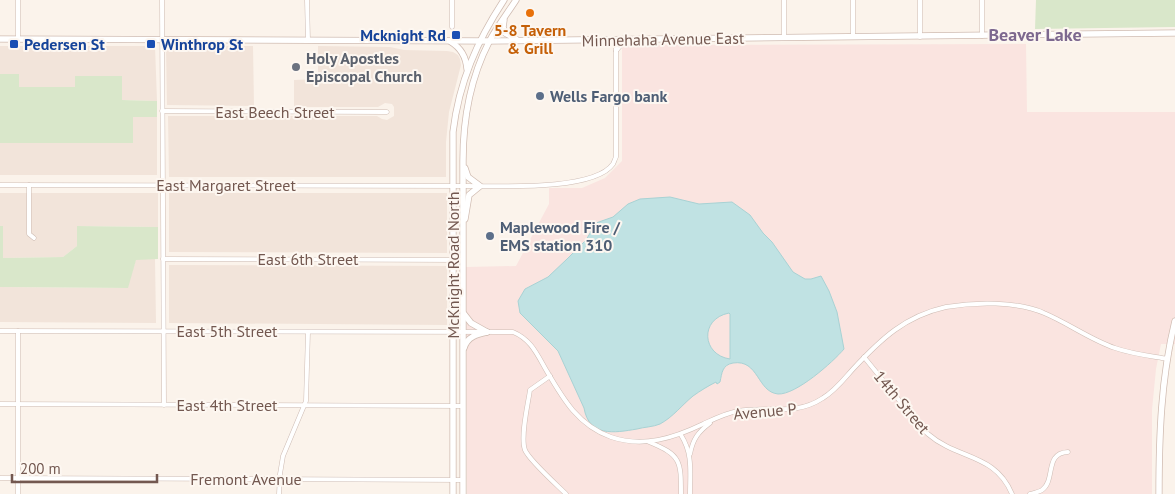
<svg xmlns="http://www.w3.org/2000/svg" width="1175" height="494" viewBox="0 0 1175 494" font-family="'PT Sans',sans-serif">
	<rect width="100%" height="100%" fill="#fbf3eb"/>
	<!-- residential -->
	<g fill="#f2e4da">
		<polygon points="0,46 155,46 157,101 122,100 122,76 75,76 75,87 19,87 19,74 0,74"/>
		<polygon points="166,46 253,46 254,106 167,105"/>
		<polygon points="318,46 390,47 404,50 447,51 453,52 458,55 460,59 461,65 449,112 446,142 446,177 169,177 168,116 377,116 382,119 387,120 394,116 394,107 392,104 385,103 378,107 294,107 294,80 318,79"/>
		<polygon points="133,117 157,117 157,175 0,175 0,143 133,143"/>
		<polygon points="0,193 158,193 158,227 77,226 77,246 63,257 3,258 3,226 0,226"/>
		<polygon points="169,193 447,193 447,253 169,252"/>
		<polygon points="136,259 155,259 156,323 0,322 0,287 127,288"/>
		<polygon points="169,265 447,266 447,325 169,323"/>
	</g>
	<!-- commercial -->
	<polygon fill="#fae4e0" points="1026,44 1027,112 1175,112 1175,344 1161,344 1156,369 1152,410 1152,494 467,494 466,267 516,266 549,204 549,188 582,188 605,178 622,161 622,45"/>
	<!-- green -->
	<g fill="#d9e7ca">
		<polygon points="1036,0 1175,0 1175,27 1035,29"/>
		<polygon points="0,74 19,74 19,87 75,87 75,76 122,76 122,100 157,101 157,117 133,117 133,143 0,143"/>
		<polygon points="0,226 3,226 3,258 63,257 77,246 77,226 158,227 158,259 136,260 128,288 0,287"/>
	</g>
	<!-- water -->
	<path fill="#c0e2e3" stroke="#a8d2d4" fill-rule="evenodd" d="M670,197L699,204L732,202L750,215L763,233L772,242L793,272L805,279H811L821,276L829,291L837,312L844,349C833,362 796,395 778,394C757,392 759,359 733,363C722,365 722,373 720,382L717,384L716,382C708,386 700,391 693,396C682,405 673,417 660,424C653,427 644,427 637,429C614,433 589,437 584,408L558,351L520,313L518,301L525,289L548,277L567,259L586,240L596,223L613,217L628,204L640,199ZM729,313L730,314V359C702,355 699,319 729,313Z"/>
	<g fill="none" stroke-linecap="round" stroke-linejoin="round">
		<!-- street casing -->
		<g stroke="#cebcb4" stroke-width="5">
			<g id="street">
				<polyline points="18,0 18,39"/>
				<polyline points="162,0 164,405"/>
				<polyline points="307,0 308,40"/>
				<polyline points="452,0 452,27"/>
				<polyline points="784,0 784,38"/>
				<polyline points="853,0 853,37"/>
				<polyline points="920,0 920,37"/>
				<polyline points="982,0 982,36"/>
				<polyline points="616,51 626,39"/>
				<polyline points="162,111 387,112"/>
				<path d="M0,185L468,186C499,186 594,191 613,164C614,162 615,159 616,157V39"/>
				<polyline points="29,185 29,234 34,238"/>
				<polyline points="163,259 462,260"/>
				<path d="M0,331L513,332C530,339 536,352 545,368C562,397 577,425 611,437C643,448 674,438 703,424C714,419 726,413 738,411C769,405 794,417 823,398C835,391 844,379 853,369C881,339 905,316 946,307C975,302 1017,301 1044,313C1068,323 1091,340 1115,348C1132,354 1151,356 1168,359"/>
				<polyline points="18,331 18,494"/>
				<path d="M864,357C877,373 890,389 903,405C911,415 918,426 928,434C958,460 995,453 1012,494"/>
				<path d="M550,376L530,390C528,404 520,437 525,450C529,460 557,485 566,494"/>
				<polyline points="0,404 463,406"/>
				<path d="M681,435C693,454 690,472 690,494"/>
				<path d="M649,442C681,455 681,461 681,494"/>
				<path d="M690,454C693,439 698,432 710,423"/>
				<polyline points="0,478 463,480"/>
				<polyline points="279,494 280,474 283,456 306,401 308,332"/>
				<path d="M1030,494C1034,493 1039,492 1042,490C1056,480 1044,453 1068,452"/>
			</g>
		</g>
		<!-- secondary casing -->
		<g stroke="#d0bcb2" stroke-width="7">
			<g id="secondary">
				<polyline points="504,20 503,27 505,33 516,39"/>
				<polyline points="0,39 489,41 1175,33"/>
				<path d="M451,42C461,48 466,57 467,69"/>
				<polyline points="465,168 468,177 480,186 469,195 465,219"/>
				<polyline points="464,314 471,323 487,332"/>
				<path d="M464,348C467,337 477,334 487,332"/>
				<path d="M453,494V132C459,82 477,41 504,0"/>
				<path d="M463,494V161C463,120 470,79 489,42C496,28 507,14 516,0"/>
				<path d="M1159,494C1159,436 1161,378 1175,321"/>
			</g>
		</g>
		<!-- street -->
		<use href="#street" stroke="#fff" stroke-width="4"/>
		<!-- secondary -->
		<use href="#secondary" stroke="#fff" stroke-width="5.5"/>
	</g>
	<!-- markers -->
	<circle fill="#e8710a" stroke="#fdf7f1" stroke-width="2" cx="530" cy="13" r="5"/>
	<g fill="#1a4fb4" stroke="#fdf7f1" stroke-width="2">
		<rect x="451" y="30" width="10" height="10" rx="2.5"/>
		<rect x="9" y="39" width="10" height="10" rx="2.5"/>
		<rect x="146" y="39" width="10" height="10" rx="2.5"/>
	</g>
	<circle fill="#6b7280" stroke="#fdf7f1" stroke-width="2" cx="296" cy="67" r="5"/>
	<g fill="#5c6f8a" stroke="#fdf7f1" stroke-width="2">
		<circle cx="540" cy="96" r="5"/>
		<circle cx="490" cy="236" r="5"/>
	</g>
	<g text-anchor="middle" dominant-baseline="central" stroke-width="4" stroke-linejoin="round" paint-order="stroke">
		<!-- food labels -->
		<g font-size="16" font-weight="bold" fill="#c56008" stroke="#fdf7f1">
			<text x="530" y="30">5-8 Tavern<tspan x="530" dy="18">&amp; Grill</tspan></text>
		</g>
		<!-- transit labels -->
		<g font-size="16" font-weight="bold" fill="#164399" stroke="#fdf7f1" text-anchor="start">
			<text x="446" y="35" text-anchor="end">Mcknight Rd</text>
			<text x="24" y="44">Pedersen St</text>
			<text x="161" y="44">Winthrop St</text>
		</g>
		<!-- street labels -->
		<g font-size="16" fill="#735850" stroke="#fdf7f1">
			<text transform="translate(663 39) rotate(-1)">Minnehaha Avenue East</text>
			<text x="275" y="112">East Beech Street</text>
			<text x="226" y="185">East Margaret Street</text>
			<text x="308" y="259">East 6th Street</text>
			<text transform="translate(453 265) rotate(-90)">McKnight Road North</text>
			<text x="227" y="331">East 5th Street</text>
			<text transform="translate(902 402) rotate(50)">14th Street</text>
			<text x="227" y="405">East 4th Street</text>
			<text transform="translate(765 411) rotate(-5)">Avenue P</text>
			<text x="246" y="479">Fremont Avenue</text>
		</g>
		<!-- worship labels -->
		<g font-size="16" font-weight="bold" fill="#5b616d" stroke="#fdf7f1" text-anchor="start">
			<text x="306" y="58">Holy Apostles<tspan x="306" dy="18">Episcopal Church</tspan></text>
		</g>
		<!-- service labels -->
		<g font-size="16" font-weight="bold" fill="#4e5e75" stroke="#fdf7f1" text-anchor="start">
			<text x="550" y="96">Wells Fargo bank</text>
			<text x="500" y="227">Maplewood Fire /<tspan x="500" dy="18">EMS station 310</tspan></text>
		</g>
		<!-- neighbourhood labels -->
		<g font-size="18" font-weight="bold" fill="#7d688f" stroke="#fdf7f1">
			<text x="1035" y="34">Beaver Lake</text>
		</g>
	</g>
	<!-- scale -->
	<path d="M12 474v8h145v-8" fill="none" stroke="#735850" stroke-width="2.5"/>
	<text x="20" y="474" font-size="15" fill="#735850" stroke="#fdf7f1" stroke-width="4" paint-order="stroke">200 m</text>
</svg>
